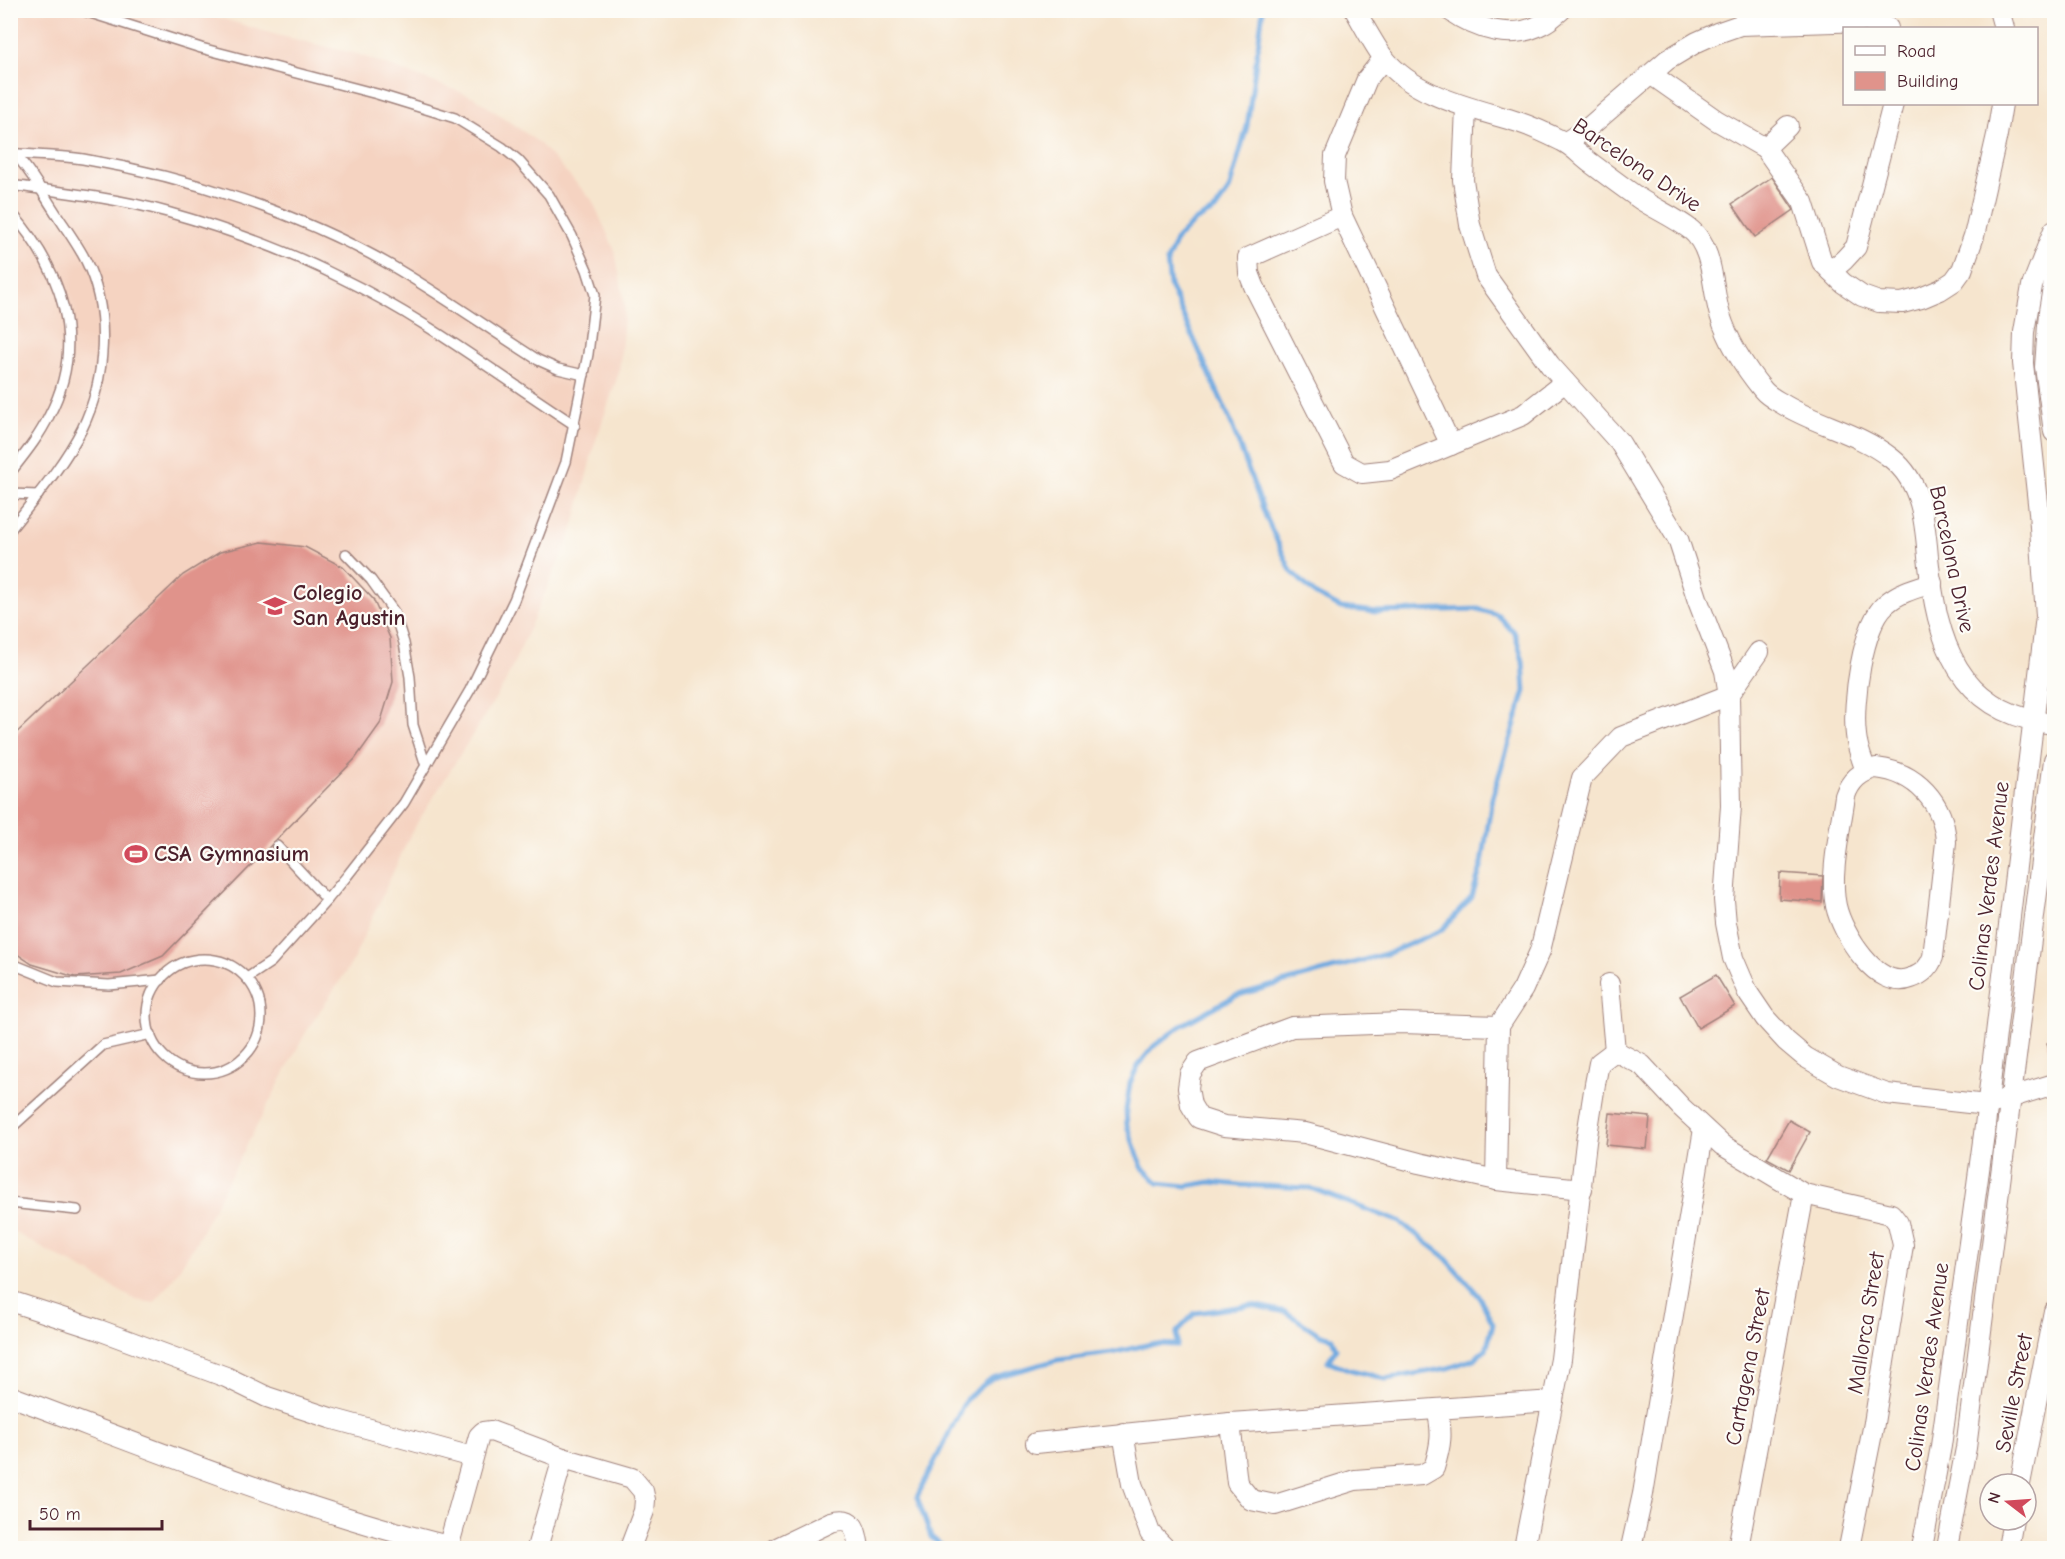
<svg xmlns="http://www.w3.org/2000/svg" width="2065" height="1559" viewBox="0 0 2065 1559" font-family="'Comic Neue',sans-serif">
	<rect width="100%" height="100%" fill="#fdfcf7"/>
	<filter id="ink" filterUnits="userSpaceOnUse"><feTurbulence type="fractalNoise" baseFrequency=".0167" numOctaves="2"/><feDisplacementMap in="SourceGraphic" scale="12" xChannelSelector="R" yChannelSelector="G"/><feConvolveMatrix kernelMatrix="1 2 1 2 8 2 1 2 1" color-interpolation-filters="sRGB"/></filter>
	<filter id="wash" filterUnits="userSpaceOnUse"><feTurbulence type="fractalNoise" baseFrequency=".008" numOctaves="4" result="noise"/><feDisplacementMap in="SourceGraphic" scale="24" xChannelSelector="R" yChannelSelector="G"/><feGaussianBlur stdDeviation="1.35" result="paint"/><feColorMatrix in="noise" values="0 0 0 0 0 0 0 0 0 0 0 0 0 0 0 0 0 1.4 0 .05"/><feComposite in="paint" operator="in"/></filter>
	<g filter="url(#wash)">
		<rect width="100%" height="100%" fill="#f6e5ce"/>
		<!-- built -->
		<polygon fill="#f5d3c1" points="11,11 197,11 277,35 357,54 474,97 538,142 592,200 615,251 625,306 619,372 594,446 573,529 505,683 411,833 351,964 306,1032 195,1244 172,1280 154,1303 136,1300 116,1289 92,1274 49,1252 11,1230"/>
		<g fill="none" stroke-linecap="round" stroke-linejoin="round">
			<!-- stream -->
			<polyline stroke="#70a9e0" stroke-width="5" points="944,1548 931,1537 917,1497 966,1399 992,1378 1057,1360 1112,1353 1151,1344 1177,1345 1177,1332 1195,1313 1252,1305 1286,1312 1319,1334 1332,1338 1336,1349 1328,1361 1348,1369 1386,1379 1448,1368 1474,1359 1486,1349 1493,1324 1479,1296 1443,1255 1400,1222 1310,1188 1240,1185 1210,1182 1187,1186 1158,1183 1142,1167 1127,1126 1126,1110 1130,1083 1139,1064 1154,1046 1182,1025 1235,996 1389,953 1442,930 1472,897 1482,864 1492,798 1525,691 1523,661 1515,634 1498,615 1478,609 1377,612 1341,608 1316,595 1291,571 1266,517 1228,415 1170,286 1167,261 1177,238 1195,221 1215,210 1229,190 1247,126 1263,10"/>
		</g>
		<g id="blocks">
			<!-- building -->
			<g fill="#e0938b">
				<polygon points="1772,177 1794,210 1755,237 1732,204"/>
				<polygon points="262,542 305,547 343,567 373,599 390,638 393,682 380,724 355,759 163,956 121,974 75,977 32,964 10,949 10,739 183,575 220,552"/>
				<polygon points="1780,873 1823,876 1822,902 1779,899"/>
				<polygon points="1716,975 1735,1006 1698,1028 1680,996"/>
				<polygon points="2054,1039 2054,1062 2047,1043"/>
				<polygon points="1610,1113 1650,1117 1647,1149 1606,1145"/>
				<polygon points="1789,1120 1810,1132 1789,1170 1767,1158"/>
			</g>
		</g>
	</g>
	<g filter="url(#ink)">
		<use href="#blocks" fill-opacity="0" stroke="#a0827c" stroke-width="1.5"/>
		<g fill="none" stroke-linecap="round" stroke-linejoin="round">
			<!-- service casing -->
			<g stroke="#a0827c" stroke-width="12">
				<g id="service">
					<polyline points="81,10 201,48 377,94 455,118 502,147 518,160 549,195 572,236 587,270 595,295 588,354 566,462 514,600 470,690 404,803 347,876 327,900 271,962 247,978"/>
					<path d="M10,153C35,156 59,155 83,159C188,177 300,213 392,266C442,295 489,329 538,360L558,369L584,375"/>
					<path d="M10,185C62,192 116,198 167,212C224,228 288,251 341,278C424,318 498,375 575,425"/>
					<path d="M10,211C62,270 88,342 49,416C39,437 24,455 10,473"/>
					<polyline points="10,494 38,495"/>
					<path d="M10,530C35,498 63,466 82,429C106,380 111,311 86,261C78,245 67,230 57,215C43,194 30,169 12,151"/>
					<polyline points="346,554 371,580 394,612 404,643 410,677 413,725 426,766"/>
					<polyline points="277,846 327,900"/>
					<circle cx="204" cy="1016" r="57"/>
					<polyline points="10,963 57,982 109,985 161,980"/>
					<polyline points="10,1129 103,1045 151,1034"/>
					<polyline points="10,1203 77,1210"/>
				</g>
			</g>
			<!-- minor casing -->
			<g stroke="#a0827c" stroke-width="22">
				<g id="minor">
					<path d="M1355,10C1364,26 1373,43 1383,57C1414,97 1473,108 1518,122C1533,127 1548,134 1562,141C1573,146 1582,157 1592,164C1608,176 1624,188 1640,199C1657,210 1676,218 1691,230C1714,248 1712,290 1720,315C1729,343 1745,368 1763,390C1768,396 1774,399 1781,403C1816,425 1858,432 1891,458C1922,482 1925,522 1928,557C1937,642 1957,713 2054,724"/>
					<path d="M1449,10C1476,29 1511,41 1542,24C1549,21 1555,15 1561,10"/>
					<polyline points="1999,10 2004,28"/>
					<polyline points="1384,58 1367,79 1335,156 1334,181 1342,216 1451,445"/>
					<polyline points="1652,75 1716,120 1765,148 1803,202 1822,262 1843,283 1862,296 1879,302 1902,303 1921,298 1940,290 1954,281 1962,270 1974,236 1997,135 2002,104"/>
					<polyline points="1466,107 1463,180 1470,225 1486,276 1550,365 1620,443 1678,539 1698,601 1725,671 1729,695 1621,737 1582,778 1540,951 1523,989 1499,1026 1401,1023 1292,1027 1198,1062 1190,1074 1188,1088 1191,1105 1199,1118 1224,1126 1305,1133 1419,1163 1496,1180 1582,1189"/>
					<polyline points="1566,142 1588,128 1667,60 1697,42 1717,33 1740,25 1866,21 1888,28"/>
					<polyline points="1765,148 1788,126"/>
					<polyline points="1342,216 1248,258 1249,273 1254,286 1344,463 1362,473 1390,470 1523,415 1565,382"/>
					<polyline points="1831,271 1844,260 1856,247 1893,104"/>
					<polyline points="2054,282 2049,311 2045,367 2054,432"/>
					<polyline points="1759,652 1729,695 1731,806 1724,900 1726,923 1733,958 1748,993 1765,1018 1786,1041 1805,1057 1838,1076 1887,1094 1987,1105 2054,1084"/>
					<path d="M1876,768C1916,772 1944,803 1946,842L1933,957C1929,968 1923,974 1911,978C1877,992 1842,933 1836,906C1829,875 1841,827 1845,796C1850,781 1861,771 1876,768Z"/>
					<path d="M1866,771C1862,759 1857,748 1856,735C1852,705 1862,624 1886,604C1899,592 1916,588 1932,583"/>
					<polyline points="1609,984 1615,1051 1642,1065 1681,1107 1722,1145 1804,1194 1891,1214 1898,1223 1903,1245 1874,1423 1849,1548"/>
					<polyline points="1496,1180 1499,1026"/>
					<polyline points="10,1301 99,1330 226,1377 267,1397 330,1418 472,1457"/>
					<path d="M10,1396C155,1450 298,1509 448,1546"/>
					<path d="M1230,1423L1237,1483L1251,1500L1275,1505L1355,1480L1422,1475L1434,1468C1441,1445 1443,1433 1437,1409"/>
					<polyline points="1123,1433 1132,1484 1150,1533 1165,1548"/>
					<polyline points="1036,1443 1230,1423 1553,1401"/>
					<polyline points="2020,1484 2054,1311"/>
					<polyline points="448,1548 479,1436 483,1432 491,1431 563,1458 632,1478 643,1491 645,1500 644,1511 630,1548"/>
					<polyline points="537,1548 563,1458"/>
					<path d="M777,1548L831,1522C854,1515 856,1529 859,1548"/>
					<polyline points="1524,1548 1561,1359 1586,1142 1595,1084 1599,1063 1615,1051"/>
					<polyline points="1631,1548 1643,1494 1704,1129"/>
					<polyline points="1738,1548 1804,1194"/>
					<polyline points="1922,1548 1941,1446 1984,1134 2046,616 2039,512 2023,363 2024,332 2032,286 2054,230"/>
					<polyline points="1947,1548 1966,1448 2054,760"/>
					<polyline points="2008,1548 2013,1520"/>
				</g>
			</g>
			<!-- service -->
			<use href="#service" stroke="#fff" stroke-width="9"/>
			<!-- minor -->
			<use href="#minor" stroke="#fff" stroke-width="20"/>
		</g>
	</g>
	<!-- icons -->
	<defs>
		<g id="university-bare" transform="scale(1.8)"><path d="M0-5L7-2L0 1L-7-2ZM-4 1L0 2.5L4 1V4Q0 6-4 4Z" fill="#d1495b" stroke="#fdfcf7" stroke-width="2.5" paint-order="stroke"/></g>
		<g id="stadium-bare" transform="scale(1.8)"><path d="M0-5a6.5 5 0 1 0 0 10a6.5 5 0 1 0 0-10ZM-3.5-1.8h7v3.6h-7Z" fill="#d1495b" stroke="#fdfcf7" stroke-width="2.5" paint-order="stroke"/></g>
	</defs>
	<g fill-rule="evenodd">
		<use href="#university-bare" x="275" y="606"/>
		<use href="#stadium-bare" x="136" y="854"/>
	</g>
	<g text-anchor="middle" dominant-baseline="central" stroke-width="4.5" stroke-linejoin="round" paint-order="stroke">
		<!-- street labels -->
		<g font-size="22" fill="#4a1f2b" stroke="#fdfcf7">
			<text transform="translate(1637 165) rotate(34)">Barcelona Drive</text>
			<text transform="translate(1952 559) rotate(78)">Barcelona Drive</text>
			<text transform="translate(1989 886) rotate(-83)">Colinas Verdes Avenue</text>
			<text transform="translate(1866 1323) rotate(-81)">Mallorca Street</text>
			<text transform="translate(1748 1367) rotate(-79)">Cartagena Street</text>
			<text transform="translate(1927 1367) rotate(-82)">Colinas Verdes Avenue</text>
			<text transform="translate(2014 1393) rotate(-79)">Seville Street</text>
		</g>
		<!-- poi labels -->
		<g font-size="22" font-weight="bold" fill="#4a1f2b" stroke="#fdfcf7" text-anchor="start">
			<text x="293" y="593">Colegio<tspan x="293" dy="25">San Agustin</tspan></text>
			<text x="154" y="854">CSA Gymnasium</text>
		</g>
	</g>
	<!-- margin -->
	<rect width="2065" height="1559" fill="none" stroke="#fdfcf7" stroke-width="36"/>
	<!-- legend -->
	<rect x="1843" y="27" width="195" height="78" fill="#fdfcf7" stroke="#b5a4a5" stroke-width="1.5"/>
	<rect x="1855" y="46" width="30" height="9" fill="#ffffff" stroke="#b5a4a5" stroke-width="1.5"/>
	<text x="1897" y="57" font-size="18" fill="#4a1f2b">Road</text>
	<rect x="1855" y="72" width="30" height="18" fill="#e0938b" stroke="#b5a4a5" stroke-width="1.5"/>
	<text x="1897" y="87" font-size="18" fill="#4a1f2b">Building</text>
	<!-- north arrow -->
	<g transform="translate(2008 1502) rotate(287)"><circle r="28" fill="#fdfcf7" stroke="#b5a4a5" stroke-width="1.5"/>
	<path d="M0-4.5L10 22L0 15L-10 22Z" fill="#d1495b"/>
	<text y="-9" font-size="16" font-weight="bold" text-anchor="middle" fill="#4a1f2b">N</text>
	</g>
	<!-- scale -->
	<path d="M30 1520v9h132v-9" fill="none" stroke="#4a1f2b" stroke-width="3"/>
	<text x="39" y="1520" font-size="18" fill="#4a1f2b" stroke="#fdfcf7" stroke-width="4.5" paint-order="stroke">50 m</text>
</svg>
